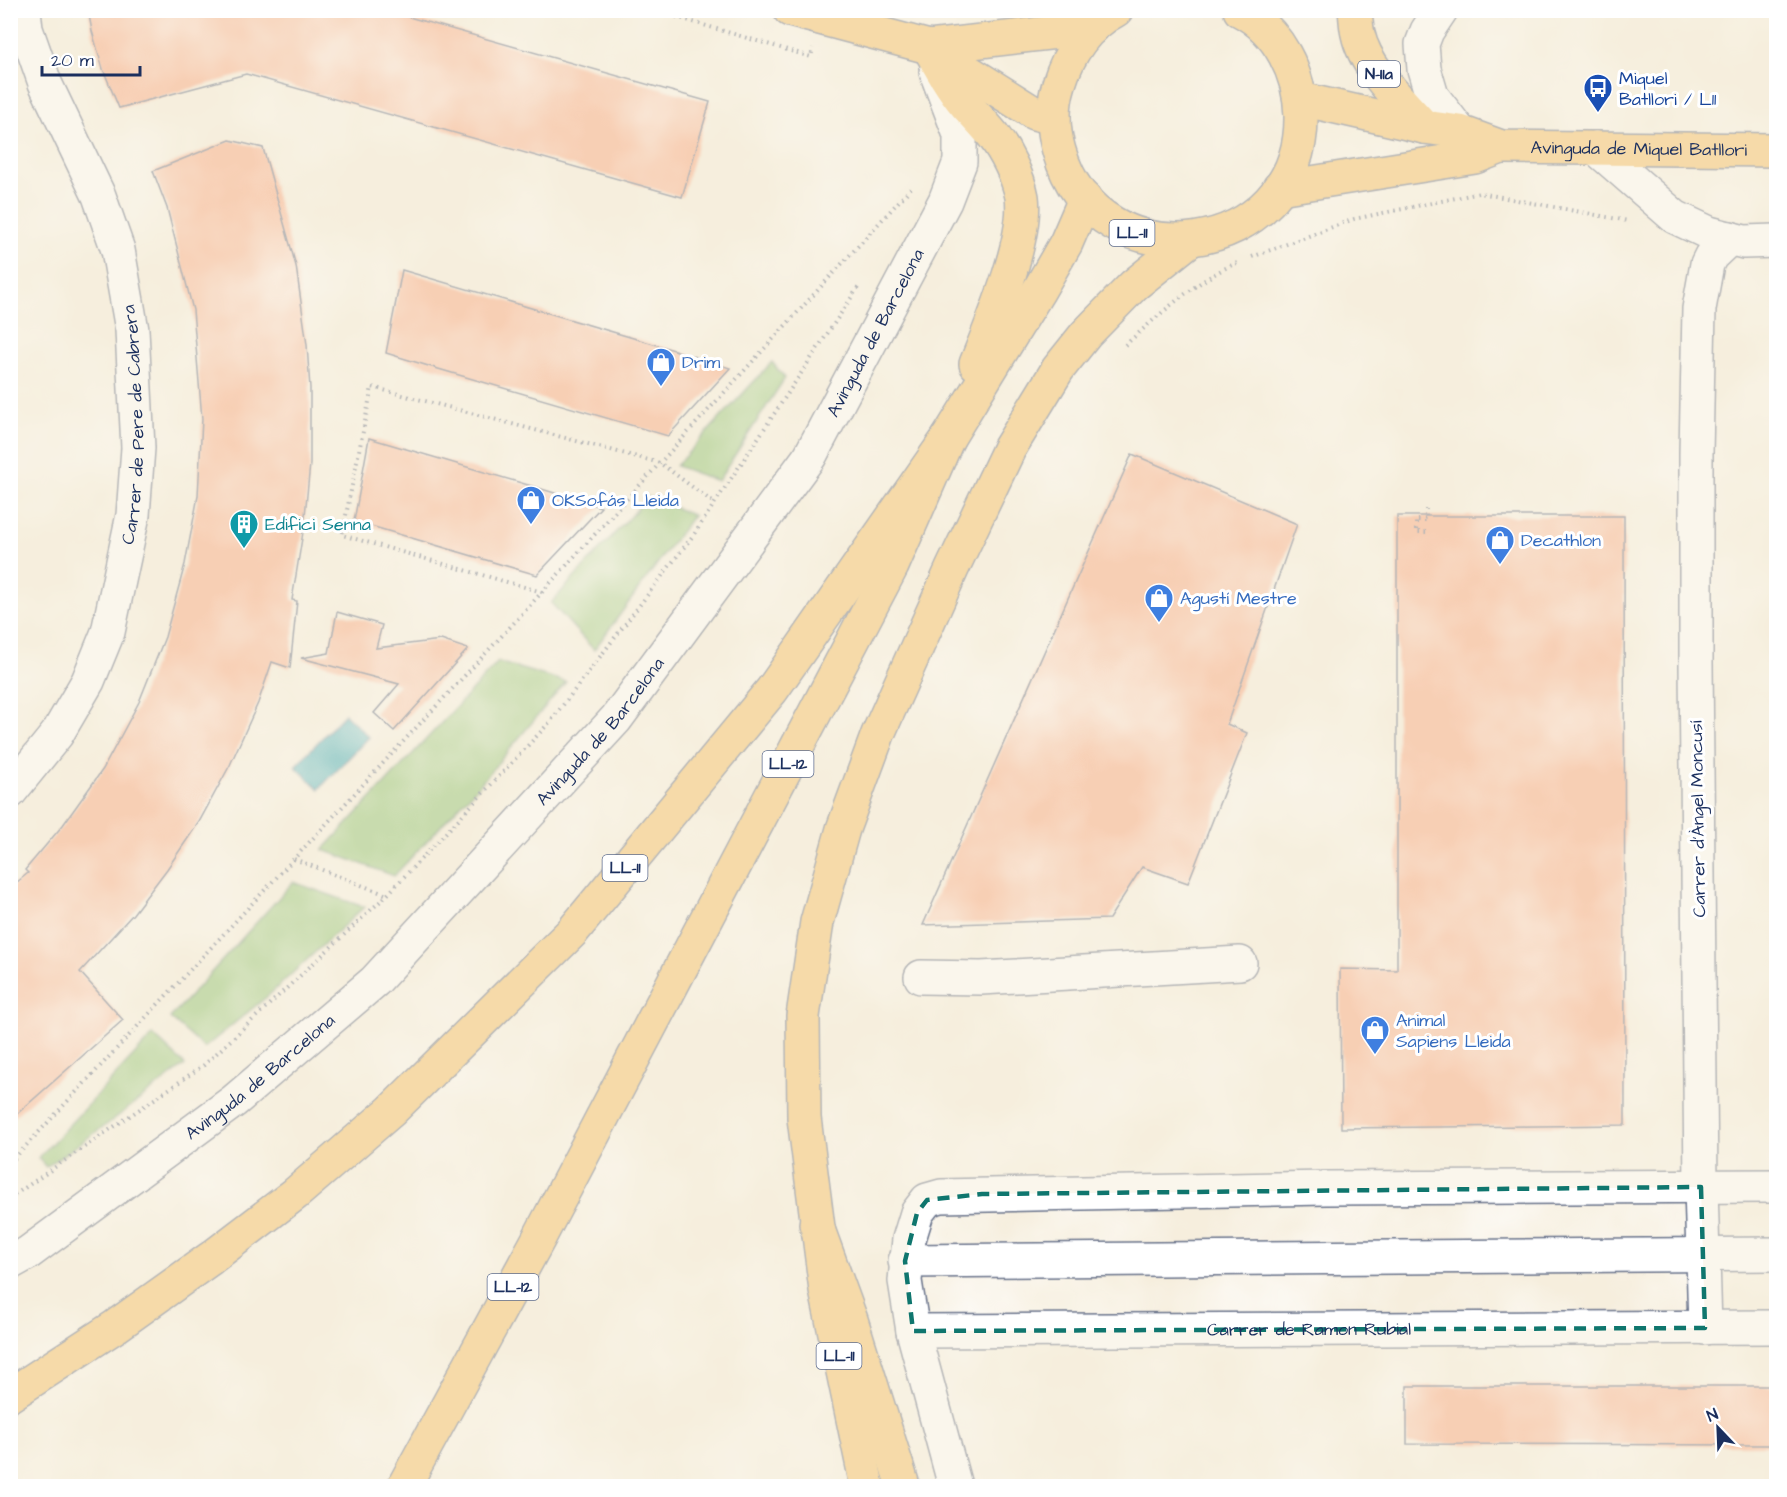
<svg xmlns="http://www.w3.org/2000/svg" width="1787" height="1497" viewBox="0 0 1787 1497" font-family="'Architects Daughter',sans-serif">
	<rect width="100%" height="100%" fill="#fff"/>
	<filter id="ink" filterUnits="userSpaceOnUse"><feTurbulence type="fractalNoise" baseFrequency=".0167" numOctaves="2"/><feDisplacementMap in="SourceGraphic" scale="12" xChannelSelector="R" yChannelSelector="G"/><feConvolveMatrix kernelMatrix="1 2 1 2 8 2 1 2 1" color-interpolation-filters="sRGB"/></filter>
	<filter id="wash" filterUnits="userSpaceOnUse"><feTurbulence type="fractalNoise" baseFrequency=".008" numOctaves="4" result="noise"/><feDisplacementMap in="SourceGraphic" scale="24" xChannelSelector="R" yChannelSelector="G"/><feGaussianBlur stdDeviation="1.35" result="paint"/><feColorMatrix in="noise" values="0 0 0 0 0 0 0 0 0 0 0 0 0 0 0 0 0 1.4 0 .05"/><feComposite in="paint" operator="in"/></filter>
	<g filter="url(#wash)">
		<rect width="100%" height="100%" fill="#f6eedd"/>
		<!-- green -->
		<g fill="#91c475" stroke="#567a6a" stroke-width="1.5">
			<polygon points="772,362 785,378 718,481 676,466"/>
			<polygon points="648,497 693,515 594,650 551,603"/>
			<polygon points="498,662 566,682 482,782 394,876 323,850"/>
			<polygon points="293,882 364,907 269,995 204,1048 170,1018"/>
			<polygon points="153,1035 185,1065 109,1123 46,1167 38,1158"/>
		</g>
		<!-- water -->
		<polygon fill="#3cabb9" stroke="#2c6d8c" stroke-width="1.5" points="345,714 369,737 319,789 295,766"/>
		<g id="blocks">
			<!-- building -->
			<g fill="#f9a883">
				<polygon points="88,10 384,10 710,102 682,197 246,74 119,108 103,69 92,31"/>
				<polygon points="230,140 263,148 296,266 307,345 310,388 310,464 304,526 292,600 297,601 290,668 272,662 258,703 230,765 199,822 167,869 133,914 80,972 123,1020 10,1120 10,888 28,873 25,870 63,825 103,769 139,702 165,637 185,564 198,496 202,419 193,310 167,208 153,171"/>
				<polygon points="402,270 674,350 730,368 668,436 435,368 386,353"/>
				<polygon points="369,438 535,487 601,507 537,575 354,521"/>
				<polygon points="1132,454 1297,524 1227,724 1247,733 1188,883 1142,867 1109,919 923,925"/>
				<polygon points="1397,516 1624,516 1625,1125 1341,1128 1340,969 1397,970"/>
				<polygon points="337,612 382,625 376,648 441,640 468,649 394,731 374,713 399,684 301,658 329,653"/>
				<polygon points="1407,1386 1773,1386 1772,1445 1407,1444"/>
			</g>
		</g>
	</g>
	<g filter="url(#ink)">
		<use href="#blocks" fill-opacity="0" stroke="#68728a" stroke-width="1.5"/>
		<g fill="none" stroke-linecap="round" stroke-linejoin="round">
			<!-- minor casing -->
			<g stroke="#68728a" stroke-width="36">
				<g id="minor">
					<polyline points="1441,10 1427,31 1422,44 1424,69 1432,96 1460,132"/>
					<polyline points="1596,148 1675,217 1709,233 1744,242 1776,241"/>
					<path id="s1" d="M10,792L57,734L88,681L108,632L133,515L138,448L132,330L118,250L99,196L45,83L26,29L24,10"/>
					<polyline points="921,977 981,978 1240,963"/>
					<polyline points="905,1261 1776,1254"/>
					<path id="s2" d="M10,1263L28,1253L234,1101L375,981L616,719L810,456L945,201L960,162V135L936,72"/>
					<polyline points="1705,1328 1701,1187 1696,663 1696,453 1699,309 1707,264 1711,256 1730,238"/>
					<path id="s3" d="M913,1331L1776,1327"/>
					<polyline points="955,1486 913,1331 905,1281 909,1239 917,1213 927,1200 941,1196 1326,1188 1776,1186"/>
				</g>
			</g>
			<!-- major casing -->
			<g stroke="#68728a" stroke-width="36">
				<g id="major">
					<polyline points="790,10 929,47 1034,113 1054,118"/>
					<path d="M1116,10C1087,25 1068,54 1059,84C1052,106 1053,130 1059,151C1098,288 1303,259 1301,116C1300,74 1279,30 1240,10"/>
					<path d="M1355,10C1356,18 1356,27 1358,34C1365,68 1402,102 1424,127"/>
					<path d="M929,47C940,67 951,87 966,105C975,115 985,125 993,135C1006,152 1018,176 1022,197C1028,238 992,324 976,364"/>
					<polyline points="929,47 1092,28"/>
					<path id="s4" d="M1301,99L1424,127L1460,132L1501,147L1776,150"/>
					<polyline points="1279,188 1475,157 1501,147"/>
					<polyline points="10,1395 116,1326 211,1258 295,1194 391,1111 572,932 772,690 948,438 1039,290 1066,243 1085,199"/>
					<polyline points="867,1486 826,1290 804,1118 803,1016 817,922 843,829 878,734 952,569 1009,449 1058,369 1086,334 1134,285 1190,240"/>
				</g>
			</g>
			<!-- highway casing -->
			<g stroke="#68728a" stroke-width="36">
				<g id="highway">
					<polyline points="816,1224 851,1320 903,1486"/>
					<polyline points="404,1486 539,1238 892,566 948,438"/>
				</g>
			</g>
			<!-- path -->
			<g stroke="#68728a" stroke-width="4" stroke-dasharray="1.5 4.5" stroke-linecap="butt">
				<polyline points="653,10 811,57 813,48"/>
				<polyline points="1252,257 1354,219 1480,193 1628,221"/>
				<path d="M1125,345C1156,318 1198,278 1237,263"/>
				<polyline points="1426,516 1426,509"/>
				<polyline points="1426,532 1416,532 1416,520 1426,520"/>
				<polyline points="542,592 342,535 372,387 660,463 714,503"/>
				<polyline points="294,859 387,895"/>
				<polyline points="10,1163 512,625 912,187"/>
				<polyline points="10,1198 204,1065 387,895 550,722 695,533 859,286"/>
			</g>
			<!-- minor -->
			<use href="#minor" stroke="#fff" stroke-width="33"/>
			<!-- major -->
			<use href="#major" stroke="#f5c16b" stroke-width="33"/>
			<!-- highway -->
			<use href="#highway" stroke="#f5c16b" stroke-width="33"/>
		</g>
	</g>
	<!-- marked area -->
	<path d="M0 0H1787V1497H0ZM1701,1187L1705,1328L913,1331L905,1261L917,1213L927,1200L982,1194Z" fill="#f6eedd" fill-opacity=".55" fill-rule="evenodd"/>
	<path fill="none" stroke="#0f766e" stroke-width="4.5" stroke-dasharray="12 8" stroke-linejoin="round" d="M1701,1187L1705,1328L913,1331L905,1261L917,1213L927,1200L982,1194Z"/>
	<!-- icons -->
	<defs>
		<g id="bus-pin" transform="scale(1.5)"><path d="M0 17L-7.5 6A9.5 9.5 0 1 1 7.5 6Z" fill="#1a4fb4" stroke="#fff"/><path d="M-5-6H5V4H4V6H2V4H-2V6H-4V4H-5ZM-3.5-4V0h7V-4ZM-3.5 1.2v1.5H-2V1.2ZM2 1.2v1.5H3.5V1.2Z" fill="#fff"/></g>
		<g id="shop-pin" transform="scale(1.5)"><path d="M0 17L-7.5 6A9.5 9.5 0 1 1 7.5 6Z" fill="#3f7fe0" stroke="#fff"/><path d="M-5-2.5h2.3a2.7 3.5 0 0 1 5.4 0H5L5.5 6h-11ZM-1.5-2.5h3a1.5 2.3 0 0 0-3 0Z" fill="#fff"/></g>
		<g id="building-pin" transform="scale(1.5)"><path d="M0 17L-7.5 6A9.5 9.5 0 1 1 7.5 6Z" fill="#0f9aa8" stroke="#fff"/><path d="M-4-6H4V6H1V3H-1V6H-4ZM-2.5-4.3h1.7v1.8h-1.7ZM.8-4.3h1.7v1.8H.8ZM-2.5-1h1.7V.8h-1.7ZM.8-1h1.7V.8H.8Z" fill="#fff"/></g>
	</defs>
	<g fill-rule="evenodd">
		<use href="#bus-pin" x="1598" y="88"/>
		<use href="#shop-pin" x="661" y="362"/>
		<use href="#shop-pin" x="531" y="500"/>
		<use href="#building-pin" x="244" y="524"/>
		<use href="#shop-pin" x="1500" y="540"/>
		<use href="#shop-pin" x="1159" y="598"/>
		<use href="#shop-pin" x="1375" y="1030"/>
	</g>
	<g text-anchor="middle" dominant-baseline="central" stroke-width="6" stroke-linejoin="round" paint-order="stroke">
		<!-- shield labels -->
		<g fill="#fff" stroke="#5f6d8e" stroke-width="1.5">
			<rect x="1358" y="61" width="42" height="26" rx="4.5"/>
			<rect x="1109.5" y="220" width="45" height="26" rx="4.5"/>
			<rect x="762.5" y="751" width="51" height="26" rx="4.5"/>
			<rect x="602.5" y="855" width="45" height="26" rx="4.5"/>
			<rect x="487.5" y="1274" width="51" height="26" rx="4.5"/>
			<rect x="816.5" y="1343" width="45" height="26" rx="4.5"/>
		</g>
		<g font-size="16" font-weight="bold" fill="#1b2f5e">
			<text x="1379" y="74">N-IIa</text>
			<text x="1132" y="233">LL-11</text>
			<text x="788" y="764">LL-12</text>
			<text x="625" y="868">LL-11</text>
			<text x="513" y="1287">LL-12</text>
			<text x="839" y="1356">LL-11</text>
		</g>
		<!-- transit labels -->
		<g font-size="18" fill="#164399" stroke="#fff" text-anchor="start">
			<text x="1619" y="78">Miquel<tspan x="1619" dy="21">Batllori / L11</tspan></text>
		</g>
		<!-- street labels -->
		<g font-size="18" fill="#1b2f5e" stroke="#fff">
			<text stroke="none"><textPath href="#s4" startOffset="344">Avinguda de Miquel Batllori</textPath></text>
			<text stroke="none"><textPath href="#s2" startOffset="1284">Avinguda de Barcelona</textPath></text>
			<text stroke="none"><textPath href="#s1" startOffset="399">Carrer de Pere de Cabrera</textPath></text>
			<text stroke="none"><textPath href="#s2" startOffset="798">Avinguda de Barcelona</textPath></text>
			<text transform="translate(1698 819) rotate(-91)">Carrer d'Àngel Moncusí</text>
			<text stroke="none"><textPath href="#s2" startOffset="312">Avinguda de Barcelona</textPath></text>
			<text stroke="none"><textPath href="#s3" startOffset="396">Carrer de Ramon Rubial</textPath></text>
		</g>
		<!-- shop labels -->
		<g font-size="18" fill="#366cbe" stroke="#fff" text-anchor="start">
			<text x="682" y="362">Drim</text>
			<text x="552" y="500">OKSofás Lleida</text>
			<text x="1521" y="540">Decathlon</text>
			<text x="1180" y="598">Agustí Mestre</text>
			<text x="1396" y="1020">Animal<tspan x="1396" dy="21">Sapiens Lleida</tspan></text>
		</g>
		<!-- culture labels -->
		<g font-size="18" fill="#0d838f" stroke="#fff" text-anchor="start">
			<text x="265" y="524">Edifici Senna</text>
		</g>
	</g>
	<!-- margin -->
	<rect width="1787" height="1497" fill="none" stroke="#fff" stroke-width="36"/>
	<!-- north arrow -->
	<g transform="translate(1718 1428) rotate(337)" stroke="#ffffff" stroke-width="4.5" paint-order="stroke">
	<path d="M0-4.5L10 22L0 15L-10 22Z" fill="#1b2f5e"/>
	<text y="-9" font-size="16" font-weight="bold" text-anchor="middle" fill="#1b2f5e">N</text>
	</g>
	<!-- scale -->
	<path d="M42 66v9h98v-9" fill="none" stroke="#1b2f5e" stroke-width="3"/>
	<text x="51" y="66" font-size="18" fill="#1b2f5e" stroke="#ffffff" stroke-width="4.5" paint-order="stroke">20 m</text>
</svg>
